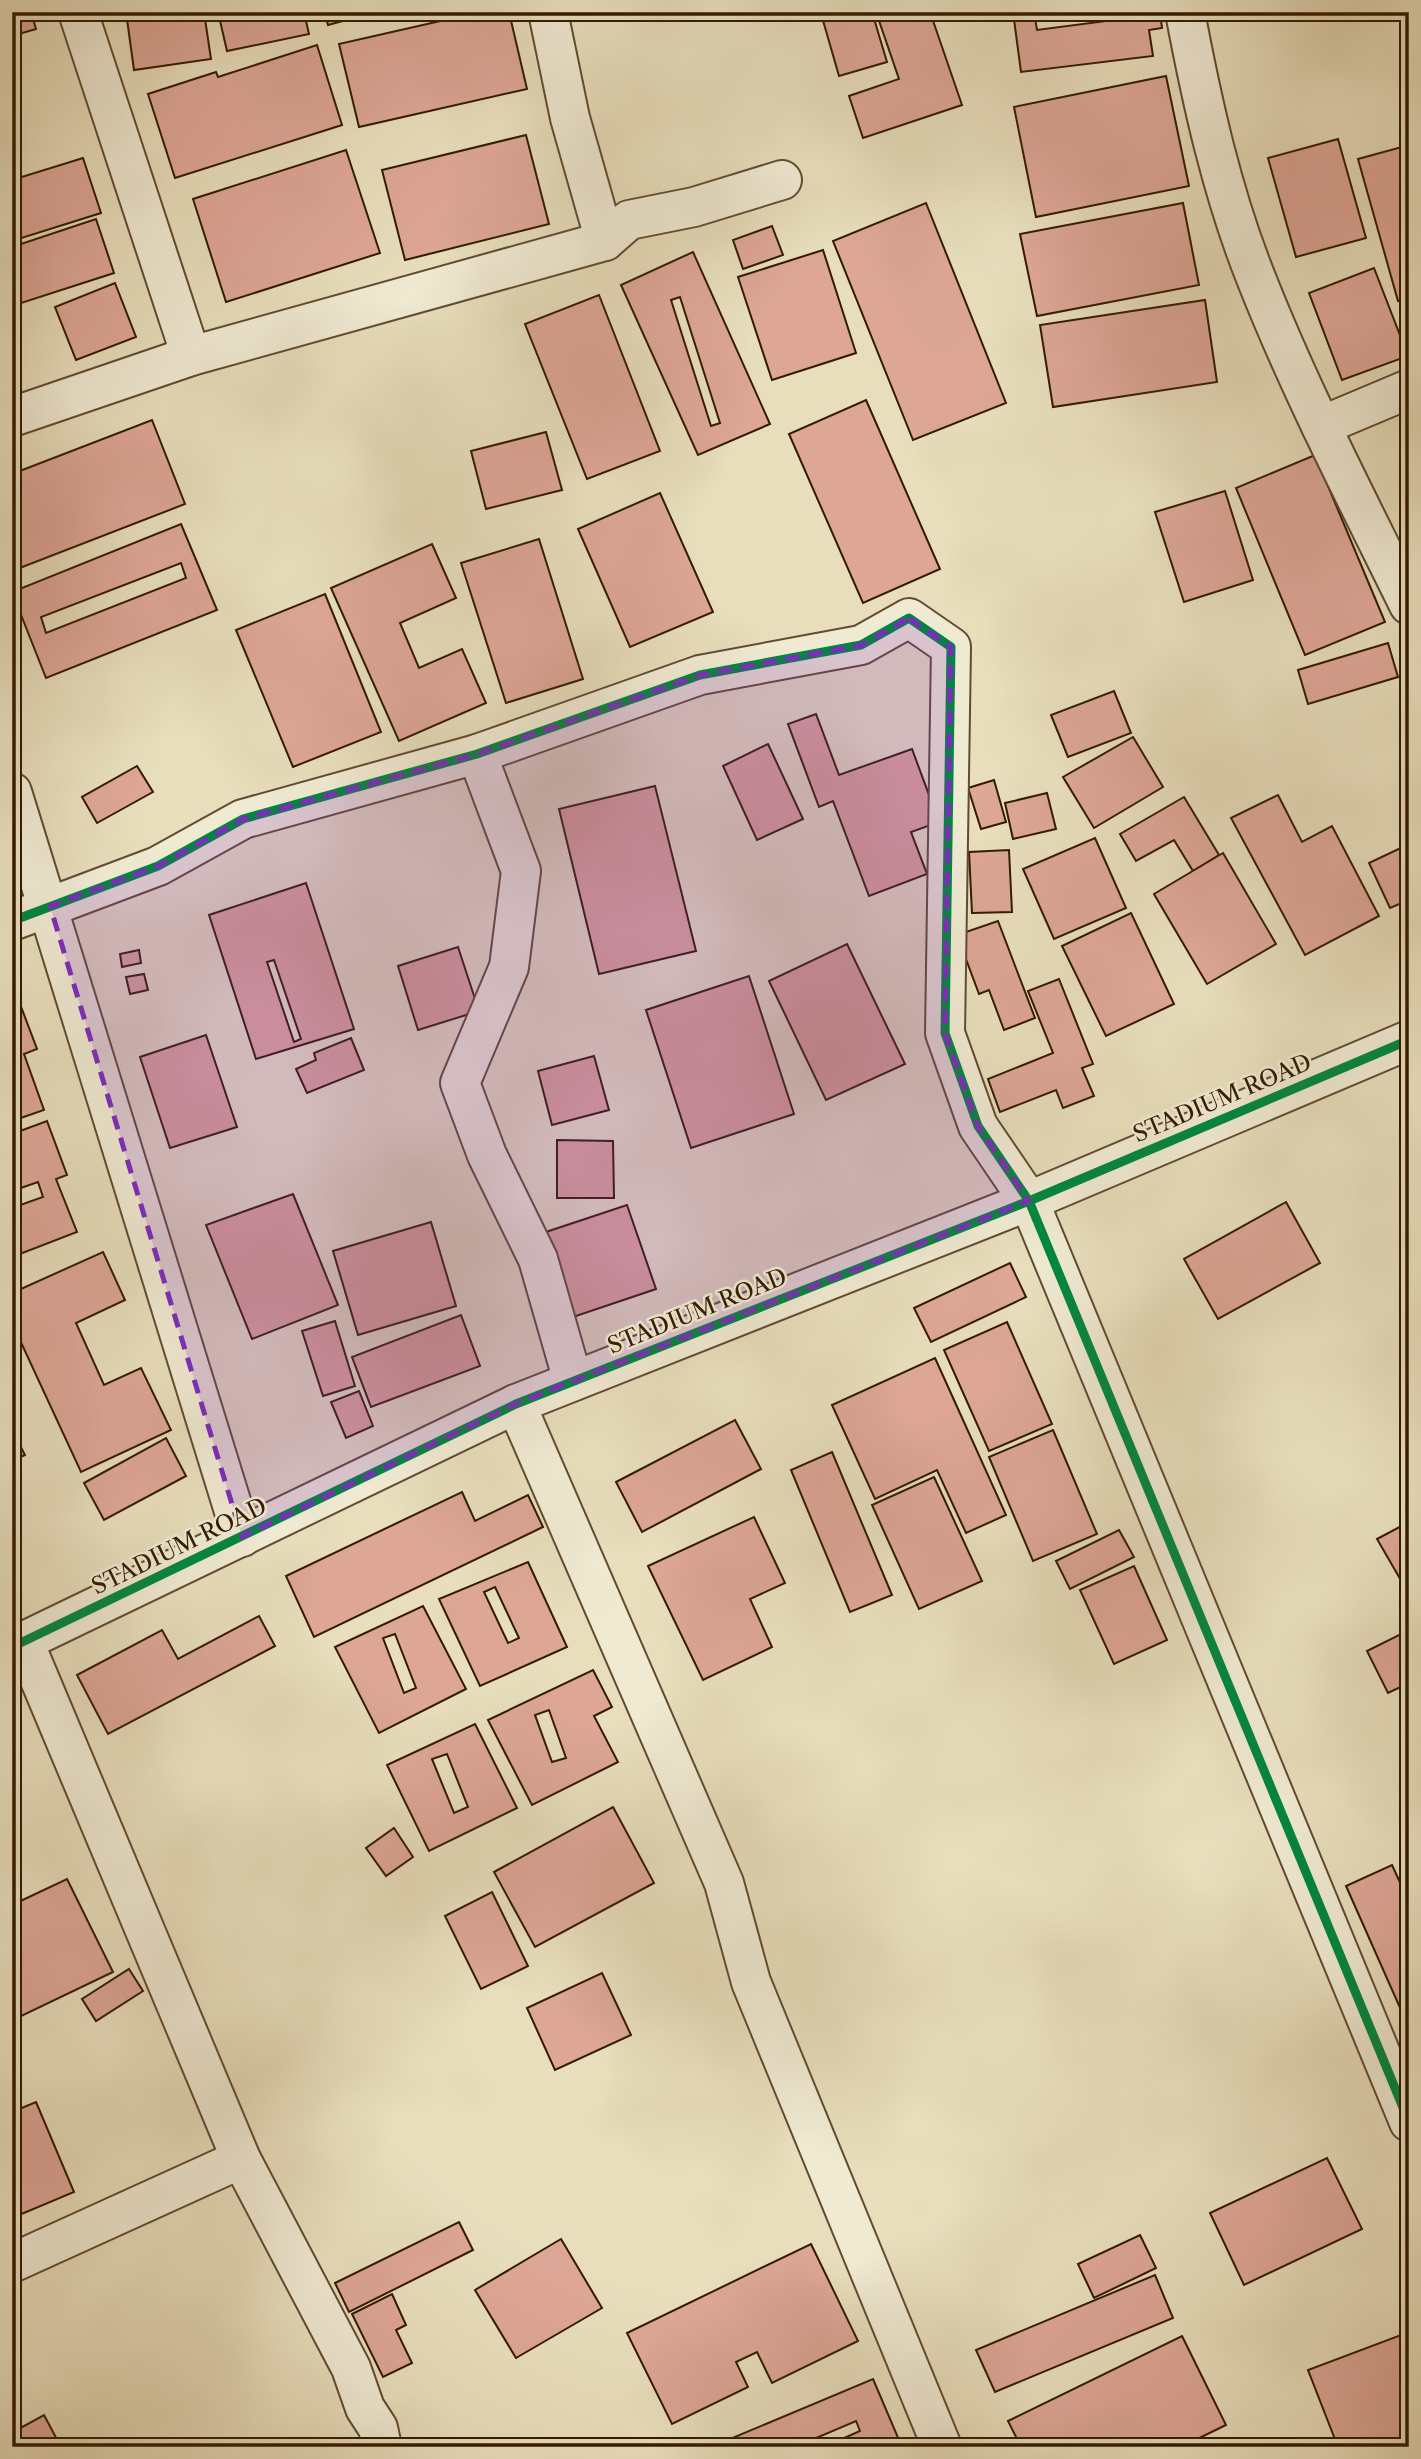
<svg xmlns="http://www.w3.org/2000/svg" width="1421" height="2459" viewBox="0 0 1421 2459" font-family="'Libre Caslon Text',serif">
	<rect width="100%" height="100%" fill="#e8debc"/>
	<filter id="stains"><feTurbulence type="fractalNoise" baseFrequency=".00286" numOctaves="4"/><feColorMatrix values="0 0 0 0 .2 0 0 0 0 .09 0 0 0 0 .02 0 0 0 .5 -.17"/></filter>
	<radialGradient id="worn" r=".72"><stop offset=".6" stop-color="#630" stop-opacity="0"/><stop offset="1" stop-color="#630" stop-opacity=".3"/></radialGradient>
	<!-- building -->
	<g fill="#dda697" stroke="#321b00" stroke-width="2" fill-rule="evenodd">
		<polygon points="12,12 31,12 36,29 12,36"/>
		<polygon points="126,12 204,12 211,59 134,70"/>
		<polygon points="218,12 304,12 309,34 227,51"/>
		<polygon points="324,12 376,12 328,25"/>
		<polygon points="480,12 509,12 527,89 359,127 339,44"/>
		<polygon points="839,12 872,12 887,62 839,76 822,17"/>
		<polygon points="876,12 930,12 962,105 863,138 849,96 899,79"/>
		<polygon points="1013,12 1034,12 1037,30 1122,19 1121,12 1160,12 1162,28 1149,30 1153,56 1021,72"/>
		<polygon points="317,45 342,125 175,178 148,94 216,72 218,77"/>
		<polygon points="1166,76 1189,186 1036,217 1014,107"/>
		<polygon points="526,135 549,224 405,260 382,170"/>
		<polygon points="1338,139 1366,238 1296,257 1268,158"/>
		<polygon points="1409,145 1409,299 1398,301 1358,159"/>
		<polygon points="346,150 380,253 226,302 193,199"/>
		<polygon points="83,158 101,213 12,241 12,180"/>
		<polygon points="926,203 1006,403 913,440 833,241"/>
		<polygon points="1183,203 1199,285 1037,316 1020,234"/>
		<polygon points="96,219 114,273 12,306 12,247"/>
		<polygon points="772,226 783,255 743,269 733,240"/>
		<polygon points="823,250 856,353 772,380 738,277"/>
		<path d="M693,252L770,424L698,455L621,285ZM680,297L720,423L711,426L671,300Z"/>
		<polygon points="1374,268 1408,356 1342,380 1309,293"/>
		<polygon points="115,283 136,337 76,360 55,307"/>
		<polygon points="599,295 660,451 587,479 525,324"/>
		<polygon points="1205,300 1217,382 1053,407 1040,325"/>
		<polygon points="866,400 940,569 863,603 789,434"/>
		<polygon points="152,420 185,504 12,571 12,474"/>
		<polygon points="546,432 562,490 486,509 471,451"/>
		<polygon points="1315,455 1385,622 1305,655 1236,488"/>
		<polygon points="1225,491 1253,580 1184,602 1155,512"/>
		<polygon points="660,493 713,612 630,647 578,529"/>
		<path d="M181,524L217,610L46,678L12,592ZM181,563L186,578L46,633L41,617Z"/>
		<polygon points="539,539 583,679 506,703 461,563"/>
		<polygon points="432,544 456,598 400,623 419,668 462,649 486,703 399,741 331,588"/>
		<polygon points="325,594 381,732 293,767 236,630"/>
		<polygon points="1388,643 1398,677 1308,704 1298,670"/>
		<polygon points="1114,691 1131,733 1068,757 1051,715"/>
		<polygon points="816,714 839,775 912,749 939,822 911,832 927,874 869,896 833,801 819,807 788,724"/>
		<polygon points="1133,737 1163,787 1094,828 1063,777"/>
		<polygon points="768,744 803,819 757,840 723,766"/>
		<polygon points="137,766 153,792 97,823 82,797"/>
		<polygon points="994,780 1006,822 981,829 968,788"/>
		<polygon points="655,786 696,951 599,974 559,809"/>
		<polygon points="1047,793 1056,829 1013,839 1005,803"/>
		<polygon points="1278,795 1302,842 1332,826 1379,916 1305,955 1231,818"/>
		<polygon points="1184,797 1219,855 1193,871 1174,840 1136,861 1120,834"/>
		<polygon points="1095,838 1126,908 1054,939 1023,869"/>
		<polygon points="1409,844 1409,900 1390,908 1369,863"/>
		<polygon points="1009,850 1012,912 972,913 969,852"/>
		<polygon points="1223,853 1276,944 1207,984 1154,894"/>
		<path d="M306,883L354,1029L256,1059L209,915ZM274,960L301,1039L294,1042L267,962Z"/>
		<polygon points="1131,913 1174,1004 1106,1036 1062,946"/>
		<polygon points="998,921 1035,1018 1004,1030 989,990 979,994 957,935"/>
		<polygon points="847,944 905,1064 826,1100 769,981"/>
		<polygon points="458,947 479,1011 418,1030 398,966"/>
		<polygon points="139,950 141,963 122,967 120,954"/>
		<polygon points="144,974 148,990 130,994 126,977"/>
		<polygon points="749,976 794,1114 691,1148 646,1010"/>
		<polygon points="1059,979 1093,1064 1082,1068 1094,1096 1063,1108 1056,1090 1000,1112 988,1079 1053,1053 1028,991"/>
		<polygon points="17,996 37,1049 24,1054 44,1110 12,1121 12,997"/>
		<polygon points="206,1035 237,1127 170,1148 140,1057"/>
		<polygon points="351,1038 364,1070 307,1093 296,1069 316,1060 314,1053"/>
		<polygon points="594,1056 609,1110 552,1125 538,1071"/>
		<polygon points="47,1121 67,1175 56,1179 77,1232 12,1257 12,1208 43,1197 38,1182 12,1191 12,1134"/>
		<polygon points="557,1140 613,1141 614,1198 557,1198"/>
		<polygon points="293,1194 338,1305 252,1339 206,1225"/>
		<polygon points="1286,1202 1320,1263 1218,1319 1184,1259"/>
		<polygon points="627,1205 656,1289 570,1318 540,1234"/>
		<polygon points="431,1222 456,1306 358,1335 333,1251"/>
		<polygon points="103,1252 125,1300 76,1323 104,1385 141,1368 171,1430 81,1472 12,1323 12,1293"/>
		<polygon points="1010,1263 1026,1297 931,1342 914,1308"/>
		<polygon points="461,1315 480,1366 371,1407 352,1357"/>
		<polygon points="335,1321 355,1386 323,1396 302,1331"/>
		<polygon points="1007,1322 1052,1424 989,1451 944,1350"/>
		<polygon points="935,1358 1006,1515 966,1533 937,1470 875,1499 832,1405"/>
		<polygon points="359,1391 373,1426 346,1438 331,1402"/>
		<polygon points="735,1420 761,1469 642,1532 616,1482"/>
		<polygon points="12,1430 25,1455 12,1461"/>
		<polygon points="1053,1430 1097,1534 1033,1561 989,1457"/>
		<polygon points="166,1438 186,1476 104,1520 84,1483"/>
		<polygon points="832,1452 892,1595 850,1612 791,1470"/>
		<polygon points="934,1477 982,1581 919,1609 872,1505"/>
		<polygon points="462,1492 475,1521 528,1495 543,1527 314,1637 286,1576"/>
		<polygon points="754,1517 785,1583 750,1599 772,1647 703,1680 648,1566"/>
		<polygon points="1409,1522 1409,1588 1406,1589 1377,1539"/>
		<polygon points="1119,1530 1134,1557 1070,1589 1056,1561"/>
		<path d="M528,1562L567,1647L480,1686L439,1599ZM495,1587L519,1638L508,1643L484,1592Z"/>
		<polygon points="1134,1566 1167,1640 1114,1664 1080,1590"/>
		<path d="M423,1606L466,1689L379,1733L335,1647ZM395,1634L416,1688L404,1693L383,1638Z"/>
		<polygon points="259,1616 275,1646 108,1734 77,1675 162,1630 178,1659"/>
		<polygon points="1409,1630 1409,1683 1388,1693 1367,1651"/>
		<path d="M593,1670L612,1707L594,1716L618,1762L532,1805L488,1720ZM549,1710L566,1758L552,1762L535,1715Z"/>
		<path d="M475,1724L517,1808L429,1851L387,1765ZM447,1754L468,1807L454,1813L432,1759Z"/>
		<polygon points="613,1807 654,1883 535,1947 494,1872"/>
		<polygon points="394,1828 413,1857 386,1876 366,1848"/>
		<polygon points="1392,1865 1409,1902 1409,2018 1405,2019 1346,1886"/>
		<polygon points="67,1879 113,1972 13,2020 12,1905"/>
		<polygon points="492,1892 528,1966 481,1989 445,1916"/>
		<polygon points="129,1969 143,1991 96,2021 82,1999"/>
		<polygon points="602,1973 631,2035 555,2070 527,2008"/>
		<polygon points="12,2051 21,2067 12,2071"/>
		<polygon points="36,2102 74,2192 12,2218 12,2112"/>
		<polygon points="1327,2158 1362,2229 1244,2285 1210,2213"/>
		<polygon points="459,2222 473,2250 349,2312 335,2283"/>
		<polygon points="1140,2235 1156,2268 1094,2298 1078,2264"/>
		<polygon points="561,2239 602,2308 516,2358 475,2290"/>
		<polygon points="811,2244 858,2341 772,2383 757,2352 736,2362 748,2387 672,2424 627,2333"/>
		<polygon points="1155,2275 1173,2318 995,2392 976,2350"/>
		<polygon points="392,2294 406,2325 396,2330 412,2363 383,2377 352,2314"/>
		<polygon points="1401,2335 1409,2357 1409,2447 1338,2447 1308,2370"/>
		<polygon points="1182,2336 1226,2425 1181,2447 1021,2447 1008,2421"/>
		<polygon points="873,2379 902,2447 824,2447 860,2431 856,2421 795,2447 711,2447"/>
		<polygon points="44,2415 61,2447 24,2447 15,2431"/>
	</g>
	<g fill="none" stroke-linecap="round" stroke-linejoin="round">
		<!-- minor casing -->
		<g stroke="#604c2f" stroke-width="42">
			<g id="minor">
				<polyline points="78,12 191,356"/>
				<polyline points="548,12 570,118 605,241"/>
				<path d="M1185,12C1202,102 1222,193 1256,278C1300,390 1356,497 1409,605"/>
				<polyline points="12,417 191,356 605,241 629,220 694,207 782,180"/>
				<polyline points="1321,426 1409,389"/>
				<polyline points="477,754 521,871 509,967 460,1083 487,1155 538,1259 573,1381"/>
				<polyline points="12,792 242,1537"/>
				<polyline points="12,921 158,866 243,819 477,754 700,675 861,645 909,618 951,647 945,1033 978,1126 1029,1201 1409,2122"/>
				<polyline points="516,1404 724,1883 751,1982 942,2447"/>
				<polyline points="24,1642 241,2159 351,2368 365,2408 378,2428 382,2447"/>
				<polyline points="12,1647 516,1404 1029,1201 1409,1040"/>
				<polyline points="12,2263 241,2159"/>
			</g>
		</g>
		<!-- minor -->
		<use href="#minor" stroke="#f0ead3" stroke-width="38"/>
		<!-- cycleway casing -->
		<g stroke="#f0ead3" stroke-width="13">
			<g id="cycleway">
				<polyline points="12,921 158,866 243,819 477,754 700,675 861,645 909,618 951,647 945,1033 978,1126 1029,1201 1409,2122"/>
				<polyline points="12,1647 516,1404 1029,1201 1409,1040"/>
			</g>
		</g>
		<!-- cycleway -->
		<use href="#cycleway" stroke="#00873e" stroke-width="9"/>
	</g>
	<!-- marked area -->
	<path fill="#7b2cbf" fill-opacity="0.2" stroke="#7b2cbf" stroke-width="5" stroke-dasharray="14 9" stroke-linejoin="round" d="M909,618L951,647L945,1033L978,1126L1029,1201L516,1404L242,1537L50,906L158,866L243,819L477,754L700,675L861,645Z"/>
	<g text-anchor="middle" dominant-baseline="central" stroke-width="5" stroke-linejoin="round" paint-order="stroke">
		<!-- street labels -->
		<g font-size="23" fill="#321b00" stroke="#f0ead3">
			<text transform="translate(1222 1098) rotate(-23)">STADIUM ROAD</text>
			<text transform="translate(697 1311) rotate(-22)">STADIUM ROAD</text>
			<text transform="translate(179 1546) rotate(-26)">STADIUM ROAD</text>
		</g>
	</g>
	<!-- margin -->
	<rect width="1421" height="2459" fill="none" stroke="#e8debc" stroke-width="42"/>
	<rect x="14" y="14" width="1393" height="2431" fill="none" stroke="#321b00" stroke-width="3.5"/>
	<rect x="21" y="21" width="1379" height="2417" fill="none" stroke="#321b00" stroke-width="2"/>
	<rect width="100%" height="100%" filter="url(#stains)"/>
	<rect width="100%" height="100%" fill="url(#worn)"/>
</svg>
